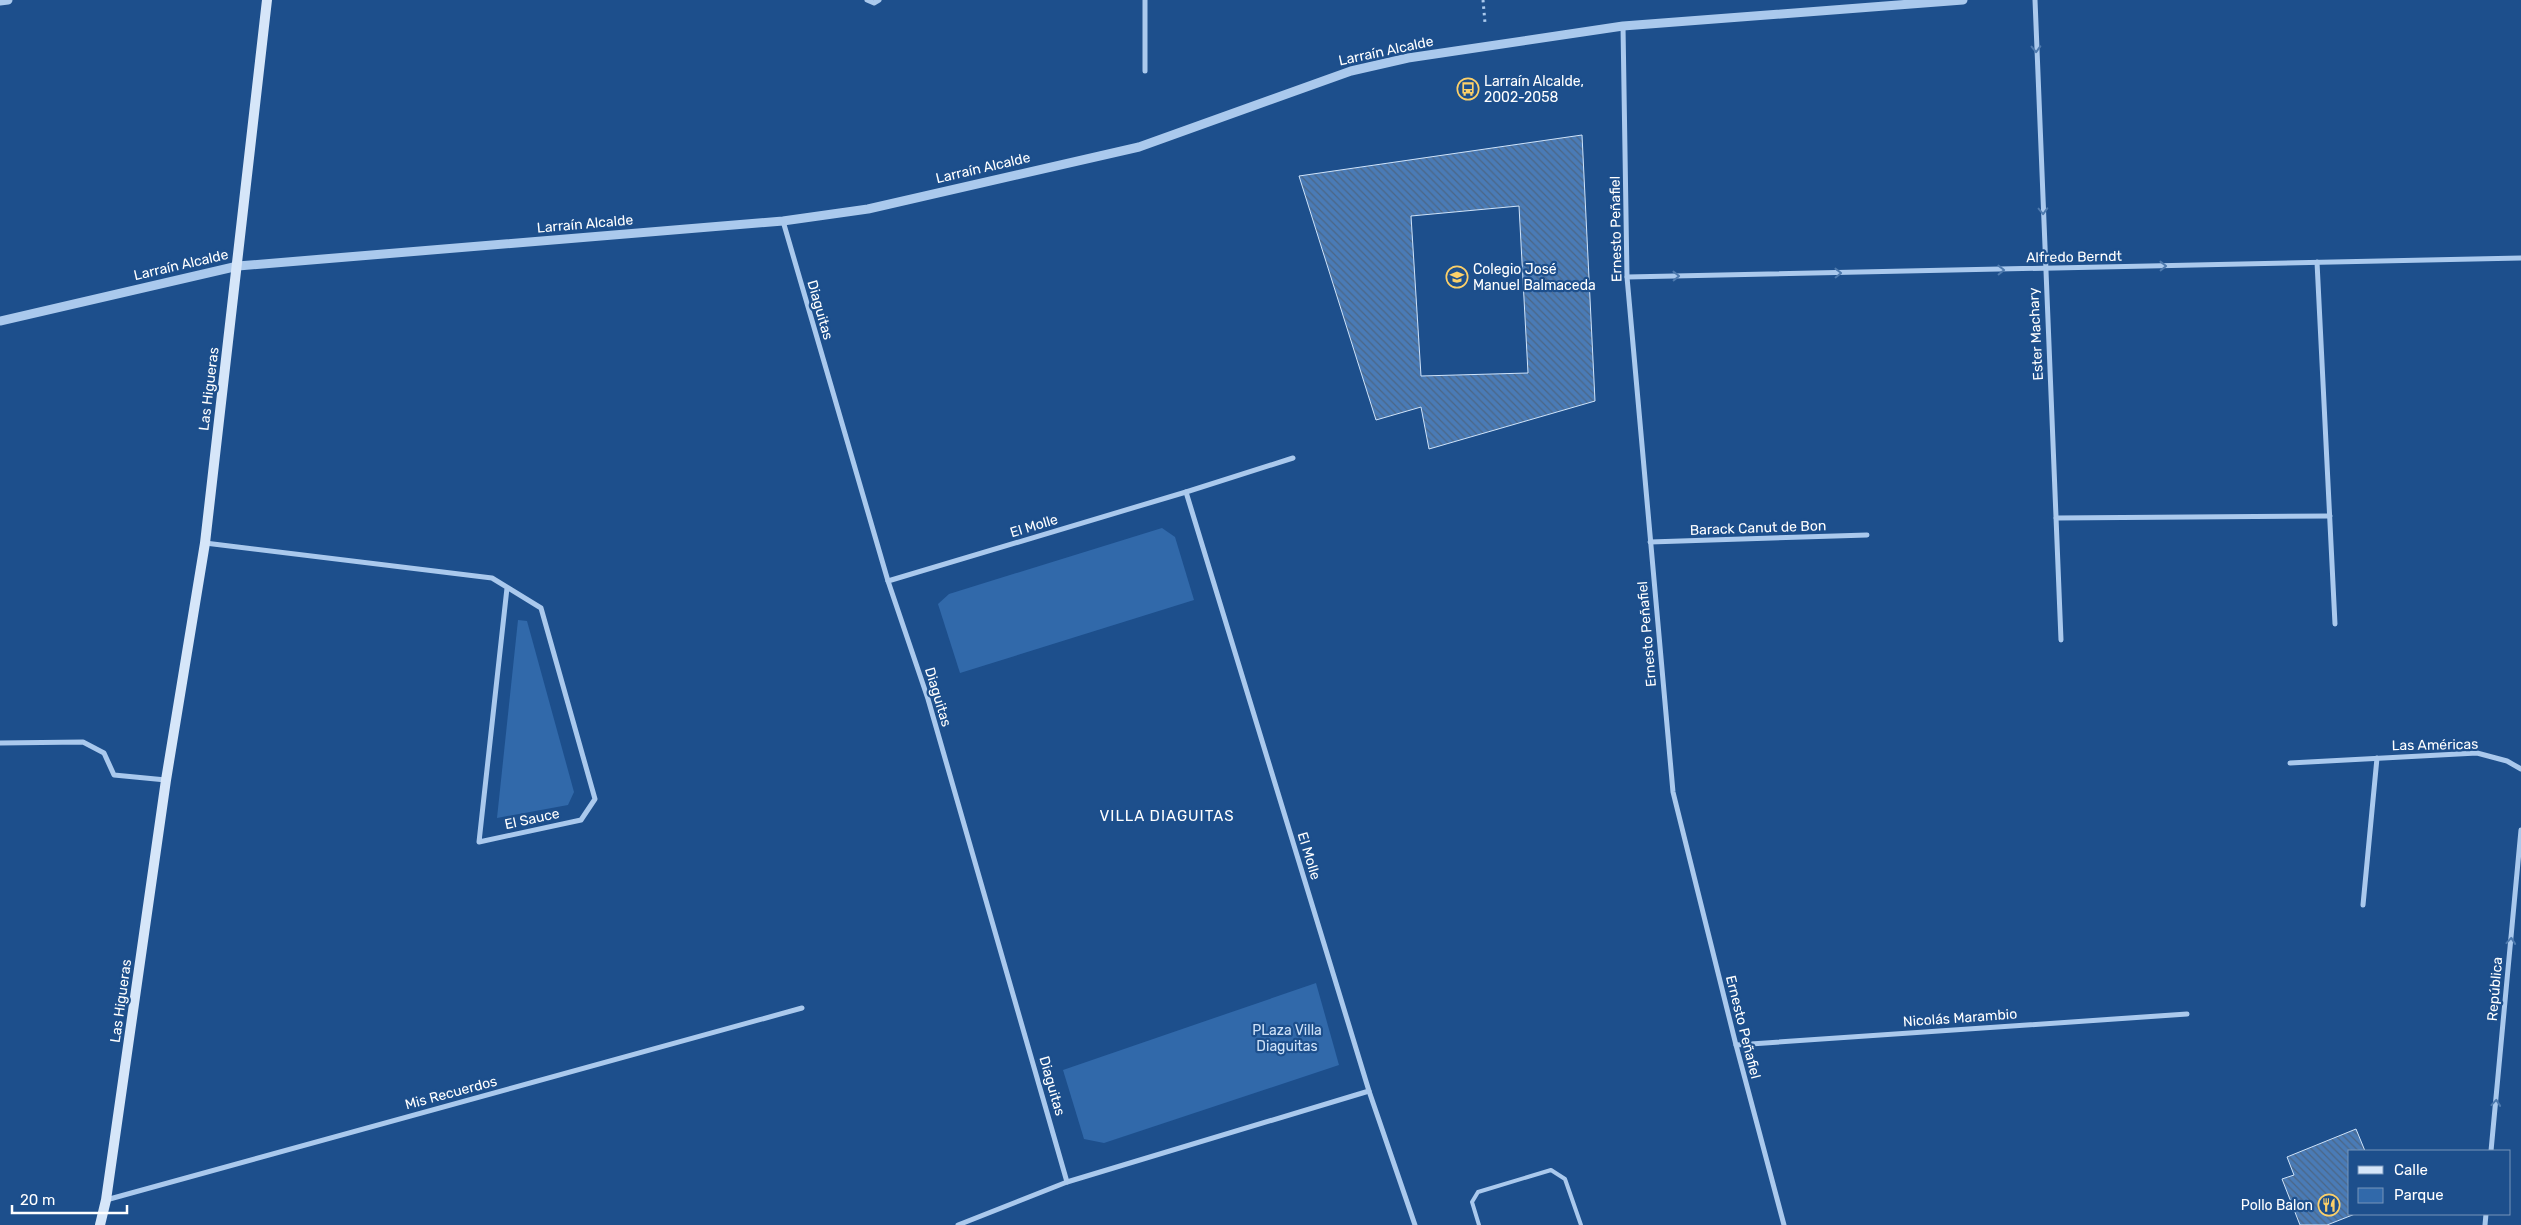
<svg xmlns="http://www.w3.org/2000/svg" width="2521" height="1225" viewBox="0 0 2521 1225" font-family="Rubik,sans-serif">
	<defs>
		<pattern id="building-back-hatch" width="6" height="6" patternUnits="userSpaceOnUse" patternTransform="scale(1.25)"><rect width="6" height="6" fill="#4a7bb6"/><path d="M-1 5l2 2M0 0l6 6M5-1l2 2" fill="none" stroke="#4b6686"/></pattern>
	</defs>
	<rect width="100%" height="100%" fill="#1d4f8c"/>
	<!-- green -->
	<g fill="#3169aa">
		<polygon points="1162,528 1175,537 1194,600 960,673 938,604 949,594"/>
		<polygon points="518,620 527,621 574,792 568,805 497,818"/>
		<polygon points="1316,983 1339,1065 1104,1143 1084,1139 1063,1070"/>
	</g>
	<!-- building -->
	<g fill="url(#building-back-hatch)" stroke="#cfe3f9" fill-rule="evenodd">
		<path d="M1582,135L1595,401L1429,449L1421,407L1376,420L1299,176ZM1519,206L1528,373L1421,376L1411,216Z"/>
		<polygon points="2356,1129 2365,1151 2350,1151 2350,1214 2355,1214 2327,1225 2300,1225 2282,1179 2294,1175 2287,1157"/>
	</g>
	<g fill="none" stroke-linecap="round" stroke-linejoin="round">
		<!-- path -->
		<polyline stroke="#aac9ed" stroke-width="3" stroke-dasharray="2.5 4" stroke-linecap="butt" points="1483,0 1485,23"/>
		<!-- service -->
		<polyline stroke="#aac9ed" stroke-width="4" points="1479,1225 1472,1202 1478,1192 1551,1170 1565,1179 1581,1225"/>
		<!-- minor -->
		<g stroke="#aac9ed" stroke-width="5">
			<polyline points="867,0 874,3 879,0"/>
			<polyline points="2035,0 2061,640"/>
			<polyline points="1623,26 1627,277 1673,792 1736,1045 1784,1225"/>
			<polyline points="1145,71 1145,0"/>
			<polyline points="783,221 888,581 928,699 1067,1182"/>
			<polyline points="2317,262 2335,624"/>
			<polyline points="1627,277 2521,258"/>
			<polyline points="1186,492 1369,1091 1415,1225"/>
			<polyline points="2056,518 2330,516"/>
			<polyline points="1650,542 1867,535"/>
			<polyline points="205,543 492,578 541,608 595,799 581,820 479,842 507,588"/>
			<polyline points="888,581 1186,492 1293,458"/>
			<polyline points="0,743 83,742 104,753 114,775 166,780"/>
			<polyline points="2290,763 2477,753 2507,761 2521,769"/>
			<polyline points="2363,905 2377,758"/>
			<polyline points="1736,1045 2187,1014"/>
			<polyline points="2491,1151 2521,830"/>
			<polyline points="106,1200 802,1008"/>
			<polyline points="958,1225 1067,1182 1369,1091"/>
			<polyline points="2485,1225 2486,1214"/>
		</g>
		<!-- tertiary -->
		<g stroke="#aac9ed" stroke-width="9">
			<polyline points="0,1 8,0"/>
			<polyline points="0,321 238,266 783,221 868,209 1139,147 1351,71 1408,58 1623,26 1963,0"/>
		</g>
		<!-- secondary -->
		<polyline stroke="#d6e6f9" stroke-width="10" points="100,1225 106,1200 166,780 205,543 267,0"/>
	</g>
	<!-- one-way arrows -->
	<defs><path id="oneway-chevron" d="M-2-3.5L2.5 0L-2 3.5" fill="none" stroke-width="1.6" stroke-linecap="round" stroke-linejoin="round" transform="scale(1.25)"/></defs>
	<g stroke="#4e7aae">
		<use href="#oneway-chevron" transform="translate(2036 49) rotate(88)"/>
		<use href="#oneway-chevron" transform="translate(2043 211) rotate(88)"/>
		<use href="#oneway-chevron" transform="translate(2163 266) rotate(-1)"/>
		<use href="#oneway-chevron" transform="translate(2001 270) rotate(-1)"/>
		<use href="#oneway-chevron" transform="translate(1838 273) rotate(-1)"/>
		<use href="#oneway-chevron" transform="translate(1676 276) rotate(-1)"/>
		<use href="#oneway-chevron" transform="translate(2511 941) rotate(-85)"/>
		<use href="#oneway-chevron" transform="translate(2496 1103) rotate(-85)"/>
	</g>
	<!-- icons -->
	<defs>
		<g id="bus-ring" transform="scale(1.125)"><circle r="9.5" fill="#1d4f8c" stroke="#fcd069" stroke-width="1.5"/><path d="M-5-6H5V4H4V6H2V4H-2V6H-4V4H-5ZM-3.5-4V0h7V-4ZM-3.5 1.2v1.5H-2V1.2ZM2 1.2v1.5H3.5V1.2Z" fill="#fcd069"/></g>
		<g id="school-ring" transform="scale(1.125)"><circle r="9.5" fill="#1d4f8c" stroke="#fcd069" stroke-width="1.5"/><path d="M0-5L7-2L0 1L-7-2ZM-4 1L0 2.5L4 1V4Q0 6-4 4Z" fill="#fcd069"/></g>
		<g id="restaurant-ring" transform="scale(1.125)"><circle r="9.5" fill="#1d4f8c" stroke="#fcd069" stroke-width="1.5"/><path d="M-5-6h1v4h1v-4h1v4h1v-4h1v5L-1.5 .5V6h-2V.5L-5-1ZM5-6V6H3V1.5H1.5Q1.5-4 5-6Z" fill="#fcd069"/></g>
	</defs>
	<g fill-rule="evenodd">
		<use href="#bus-ring" x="1468" y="89"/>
		<use href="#school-ring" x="1457" y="277"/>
		<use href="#restaurant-ring" x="2329" y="1205"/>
	</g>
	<g text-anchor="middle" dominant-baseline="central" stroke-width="4.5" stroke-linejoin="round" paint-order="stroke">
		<!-- street labels -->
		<g font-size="14" fill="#fff" stroke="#1d4f8c">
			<text transform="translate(1386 51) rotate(-12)">Larraín Alcalde</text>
			<text transform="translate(983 168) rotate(-13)">Larraín Alcalde</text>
			<text transform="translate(585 224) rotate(-5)">Larraín Alcalde</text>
			<text transform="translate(1616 229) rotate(-91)">Ernesto Peñafiel</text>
			<text transform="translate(2074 257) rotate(-1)">Alfredo Berndt</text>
			<text transform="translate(181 265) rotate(-13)">Larraín Alcalde</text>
			<text transform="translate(820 310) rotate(74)">Diaguitas</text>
			<text transform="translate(2036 334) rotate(-93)">Ester Machary</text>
			<text transform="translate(209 389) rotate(-83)">Las Higueras</text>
			<text transform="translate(1034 526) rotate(-17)">El Molle</text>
			<text transform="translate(1758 528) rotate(-2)">Barack Canut de Bon</text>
			<text transform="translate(1647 634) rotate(-95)">Ernesto Peñafiel</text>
			<text transform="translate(938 697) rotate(73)">Diaguitas</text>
			<text transform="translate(2435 745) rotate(-1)">Las Américas</text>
			<text transform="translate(532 819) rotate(-12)">El Sauce</text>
			<text transform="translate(1309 856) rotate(73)">El Molle</text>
			<text transform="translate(2495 989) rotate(-85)">República</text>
			<text transform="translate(121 1001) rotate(-82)">Las Higueras</text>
			<text transform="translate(1960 1018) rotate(-4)">Nicolás Marambio</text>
			<text transform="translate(1743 1027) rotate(76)">Ernesto Peñafiel</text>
			<text transform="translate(1052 1086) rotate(74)">Diaguitas</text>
			<text transform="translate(451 1093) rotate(-15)">Mis Recuerdos</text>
		</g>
		<!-- poi labels -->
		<g font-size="14" fill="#fff" stroke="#1d4f8c" text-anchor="start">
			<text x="1484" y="81">Larraín Alcalde,<tspan x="1484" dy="16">2002-2058</tspan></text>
			<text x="1473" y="269">Colegio José<tspan x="1473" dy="16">Manuel Balmaceda</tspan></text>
			<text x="2313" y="1205" text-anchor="end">Pollo Balon</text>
		</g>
		<!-- park labels -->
		<g font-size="14" fill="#cfe3f9" stroke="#1d4f8c">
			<text x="1287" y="1030">PLaza Villa<tspan x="1287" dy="16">Diaguitas</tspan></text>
		</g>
		<!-- neighbourhood labels -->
		<g font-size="15" letter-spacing="1" fill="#fff" stroke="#1d4f8c">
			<text x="1167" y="816">VILLA DIAGUITAS</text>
		</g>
	</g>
	<!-- legend -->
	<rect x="2348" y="1150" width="162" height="65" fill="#1d4f8c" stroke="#7795ba"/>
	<rect x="2358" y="1166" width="25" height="8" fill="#d6e6f9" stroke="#7795ba"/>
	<text x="2394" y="1175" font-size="15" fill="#ffffff">Calle</text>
	<rect x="2358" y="1188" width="25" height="15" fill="#3169aa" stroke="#7795ba"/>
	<text x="2394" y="1200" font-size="15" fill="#ffffff">Parque</text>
	<!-- scale -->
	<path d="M12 1205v8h115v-8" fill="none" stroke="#ffffff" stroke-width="2.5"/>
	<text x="20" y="1205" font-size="15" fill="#ffffff" stroke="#1d4f8c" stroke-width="4" paint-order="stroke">20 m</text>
</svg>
